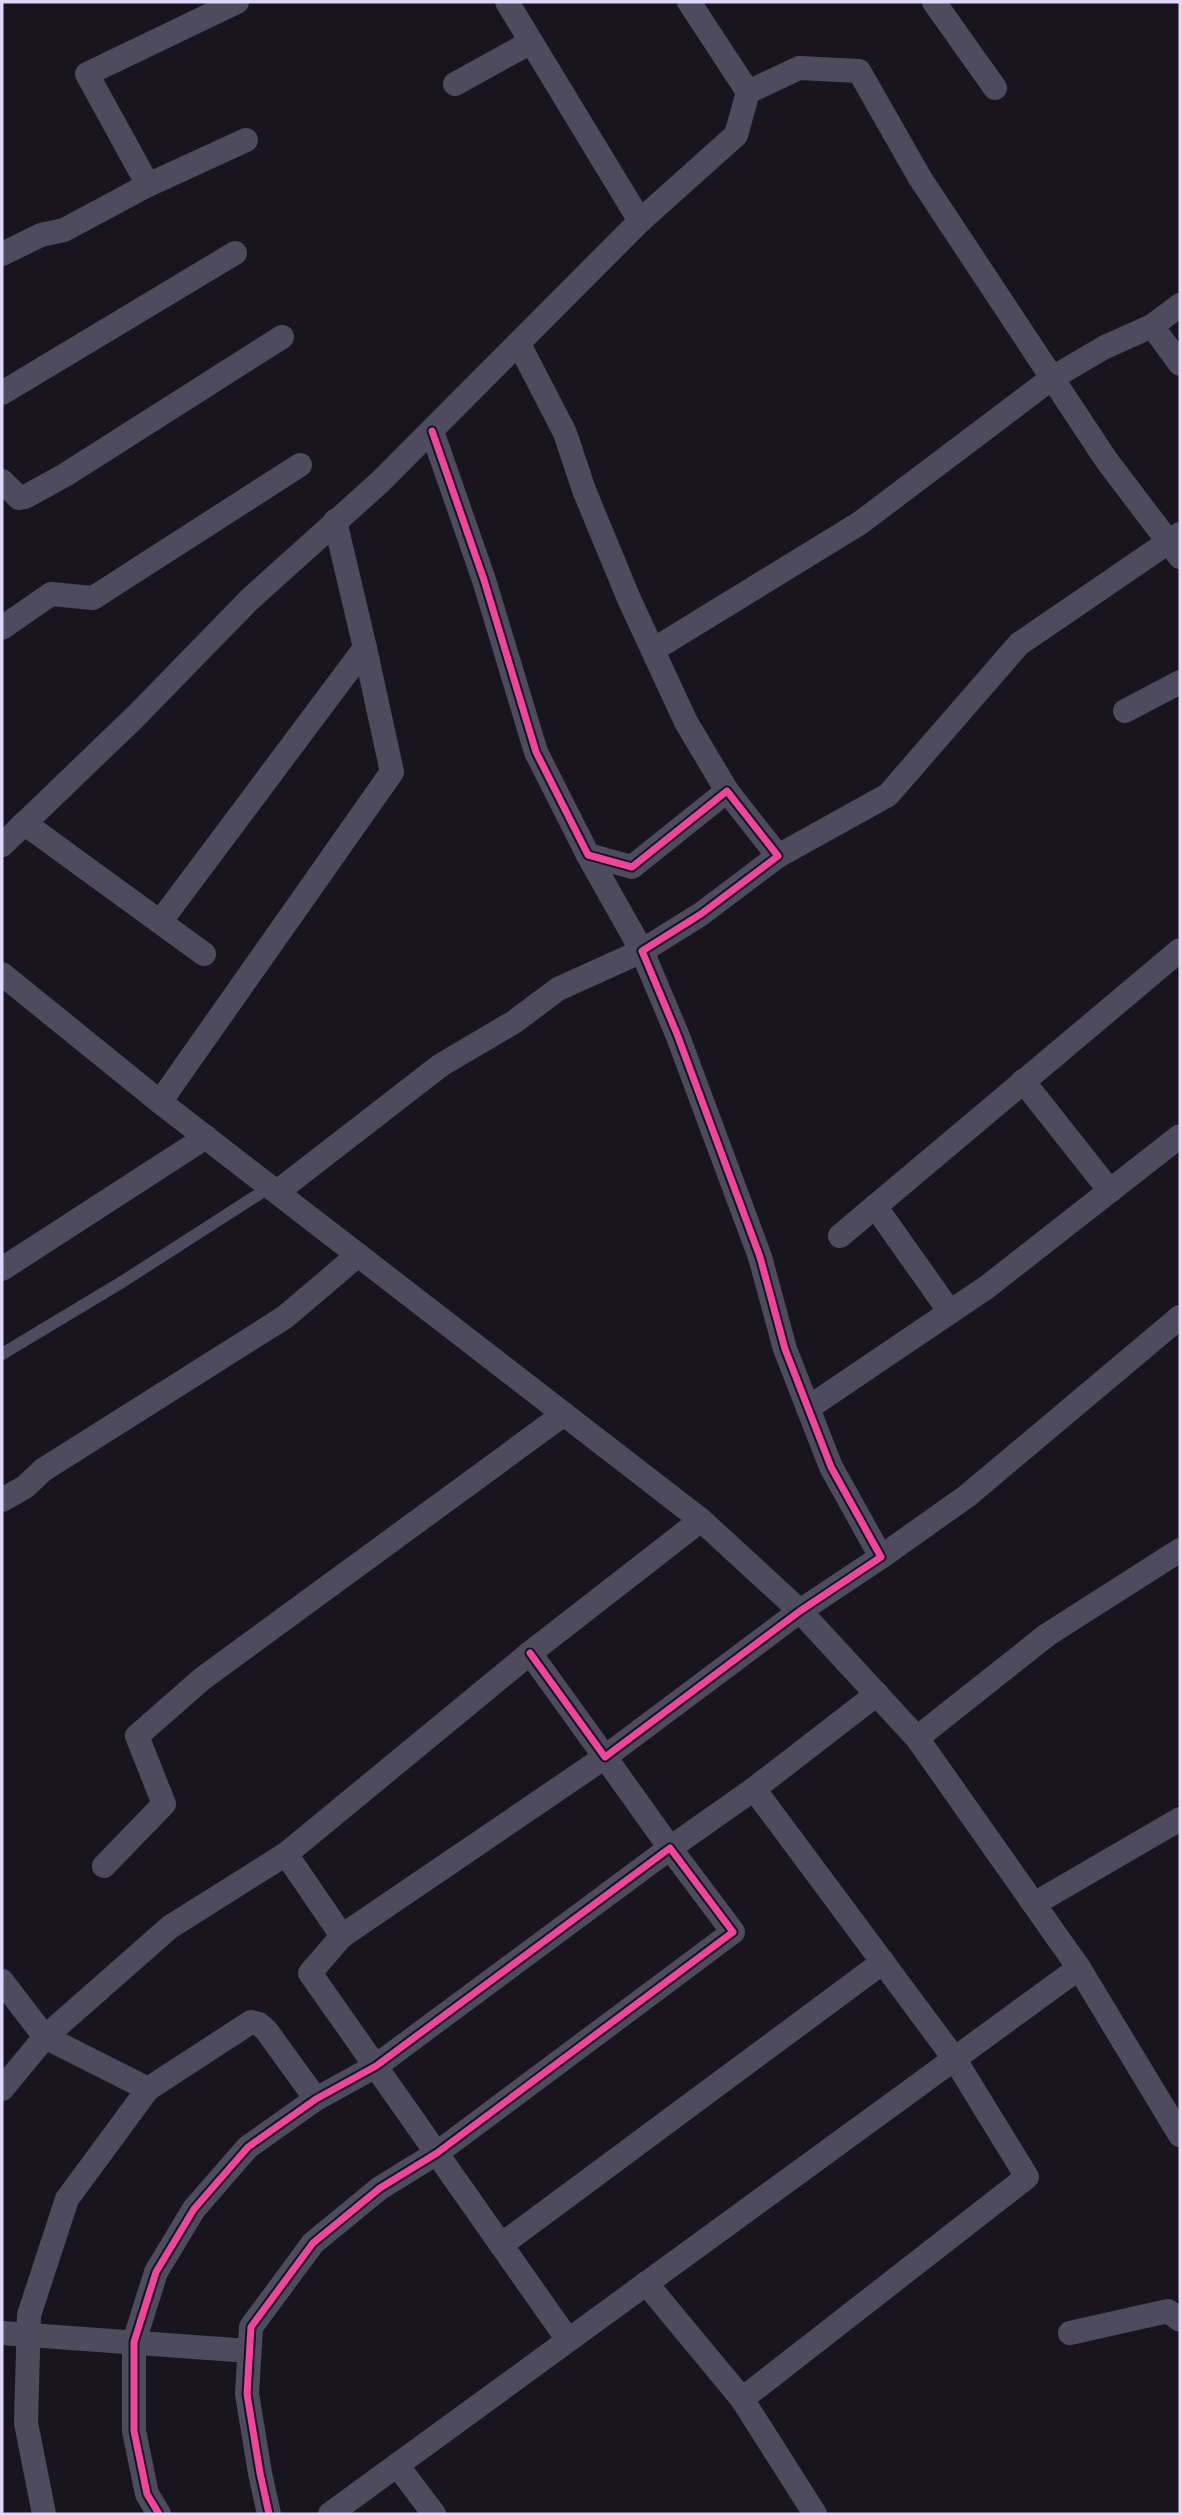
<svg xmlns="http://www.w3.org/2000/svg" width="1182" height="2516" viewBox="0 0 1182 2516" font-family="Karla,sans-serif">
	<rect width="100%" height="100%" fill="#18151f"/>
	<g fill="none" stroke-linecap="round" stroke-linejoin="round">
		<!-- service -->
		<polyline stroke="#4e4b5e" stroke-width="12" points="2,1354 122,1282 270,1187"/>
		<!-- minor -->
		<g stroke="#4e4b5e" stroke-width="24">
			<polyline points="507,2 640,221"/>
			<polyline points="934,2 995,88"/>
			<polyline points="455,84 531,42"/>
			<polyline points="748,92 799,68 859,71 920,178 1107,461 1180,557"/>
			<polyline points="148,185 87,74 237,2"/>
			<polyline points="2,254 41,235 64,230 148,185 246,140"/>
			<polyline points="1180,305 1152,326 1180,364"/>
			<polyline points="519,344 565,433 584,490 629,599 686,722 727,791"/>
			<polyline points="2,393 235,253"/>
			<polyline points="432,431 484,580 536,752 588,855 632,867 727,791 778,856 701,914 642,951 677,1034 760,1257 785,1349 831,1467 881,1557 800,1611 605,1757 530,1653"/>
			<polyline points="2,481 19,498 25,497 65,475 282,337"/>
			<polyline points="2,628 51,594 93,598 300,465"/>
			<polyline points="653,650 860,523 1052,378 1105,347 1152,326"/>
			<polyline points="1125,711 1180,682"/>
			<polyline points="24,823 204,954"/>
			<polyline points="2,845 136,716 249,600 380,482 640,221 736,135 748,92 689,2"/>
			<polyline points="778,856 888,795 1019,644 1180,534"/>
			<polyline points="160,922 365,648 335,521"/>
			<polyline points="2,974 160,1102 701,1520 800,1611 917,1738 1079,1968 1180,2135"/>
			<polyline points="1023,1081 1110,1191"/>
			<polyline points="160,1102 392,772 365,648"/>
			<polyline points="277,1192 441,1065 514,1022 558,989 642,951 588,855"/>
			<polyline points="875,1206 950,1312"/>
			<polyline points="840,1236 1180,950"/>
			<polyline points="2,1269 206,1137"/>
			<polyline points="808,1408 987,1287 1180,1136"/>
			<polyline points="2,1500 25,1487 43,1470 285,1317 358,1255"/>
			<polyline points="881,1557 967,1496 1180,1317"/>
			<polyline points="917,1738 1047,1635 1180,1550"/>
			<polyline points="754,1789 877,1694"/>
			<polyline points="104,1866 164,1804 137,1736 202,1679 564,1414"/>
			<polyline points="1034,1904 1180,1819"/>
			<polyline points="342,1936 605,1757 670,1848 754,1789 954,2058 1027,2177 742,2399"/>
			<polyline points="2,1981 45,2037 148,2089"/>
			<polyline points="2,2089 45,2037 170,1927 286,1854"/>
			<polyline points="501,2245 883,1962"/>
			<polyline points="646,2283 742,2399 815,2514"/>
			<polyline points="2,2333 249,2351"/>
			<polyline points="1070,2333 1168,2311 1180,2320"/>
			<polyline points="568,2340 310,1973 342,1936 286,1854 530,1653 701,1520"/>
			<polyline points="397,2465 434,2514"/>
			<polyline points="44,2514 26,2423 29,2315 67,2199 148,2089 251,2022 259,2024 266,2030 316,2099"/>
			<polyline points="159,2514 147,2494 134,2431 134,2342 156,2272 194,2209 248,2147 316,2099 376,2066 670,1848 733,1932 437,2153 380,2188 313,2243 251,2327 247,2394 260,2473 269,2514"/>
			<polyline points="330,2514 1079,1968"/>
		</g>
		<!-- cycleway casing -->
		<g stroke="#161123" stroke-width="11">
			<g id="cycleway">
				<polyline points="432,431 484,580 536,752 588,855 632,867 727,791 778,856 701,914 642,951 677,1034 760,1257 785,1349 831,1467 881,1557 800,1611 605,1757 530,1653"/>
				<polyline points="159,2514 147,2494 134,2431 134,2342 156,2272 194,2209 248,2147 316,2099 376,2066 670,1848 733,1932 437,2153 380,2188 313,2243 251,2327 247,2394 260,2473 269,2514"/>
			</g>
		</g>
		<!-- cycleway -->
		<use href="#cycleway" stroke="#ed469a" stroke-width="7"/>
	</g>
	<!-- border -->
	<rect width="1182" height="2516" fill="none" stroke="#dfd7fa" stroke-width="7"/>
</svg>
